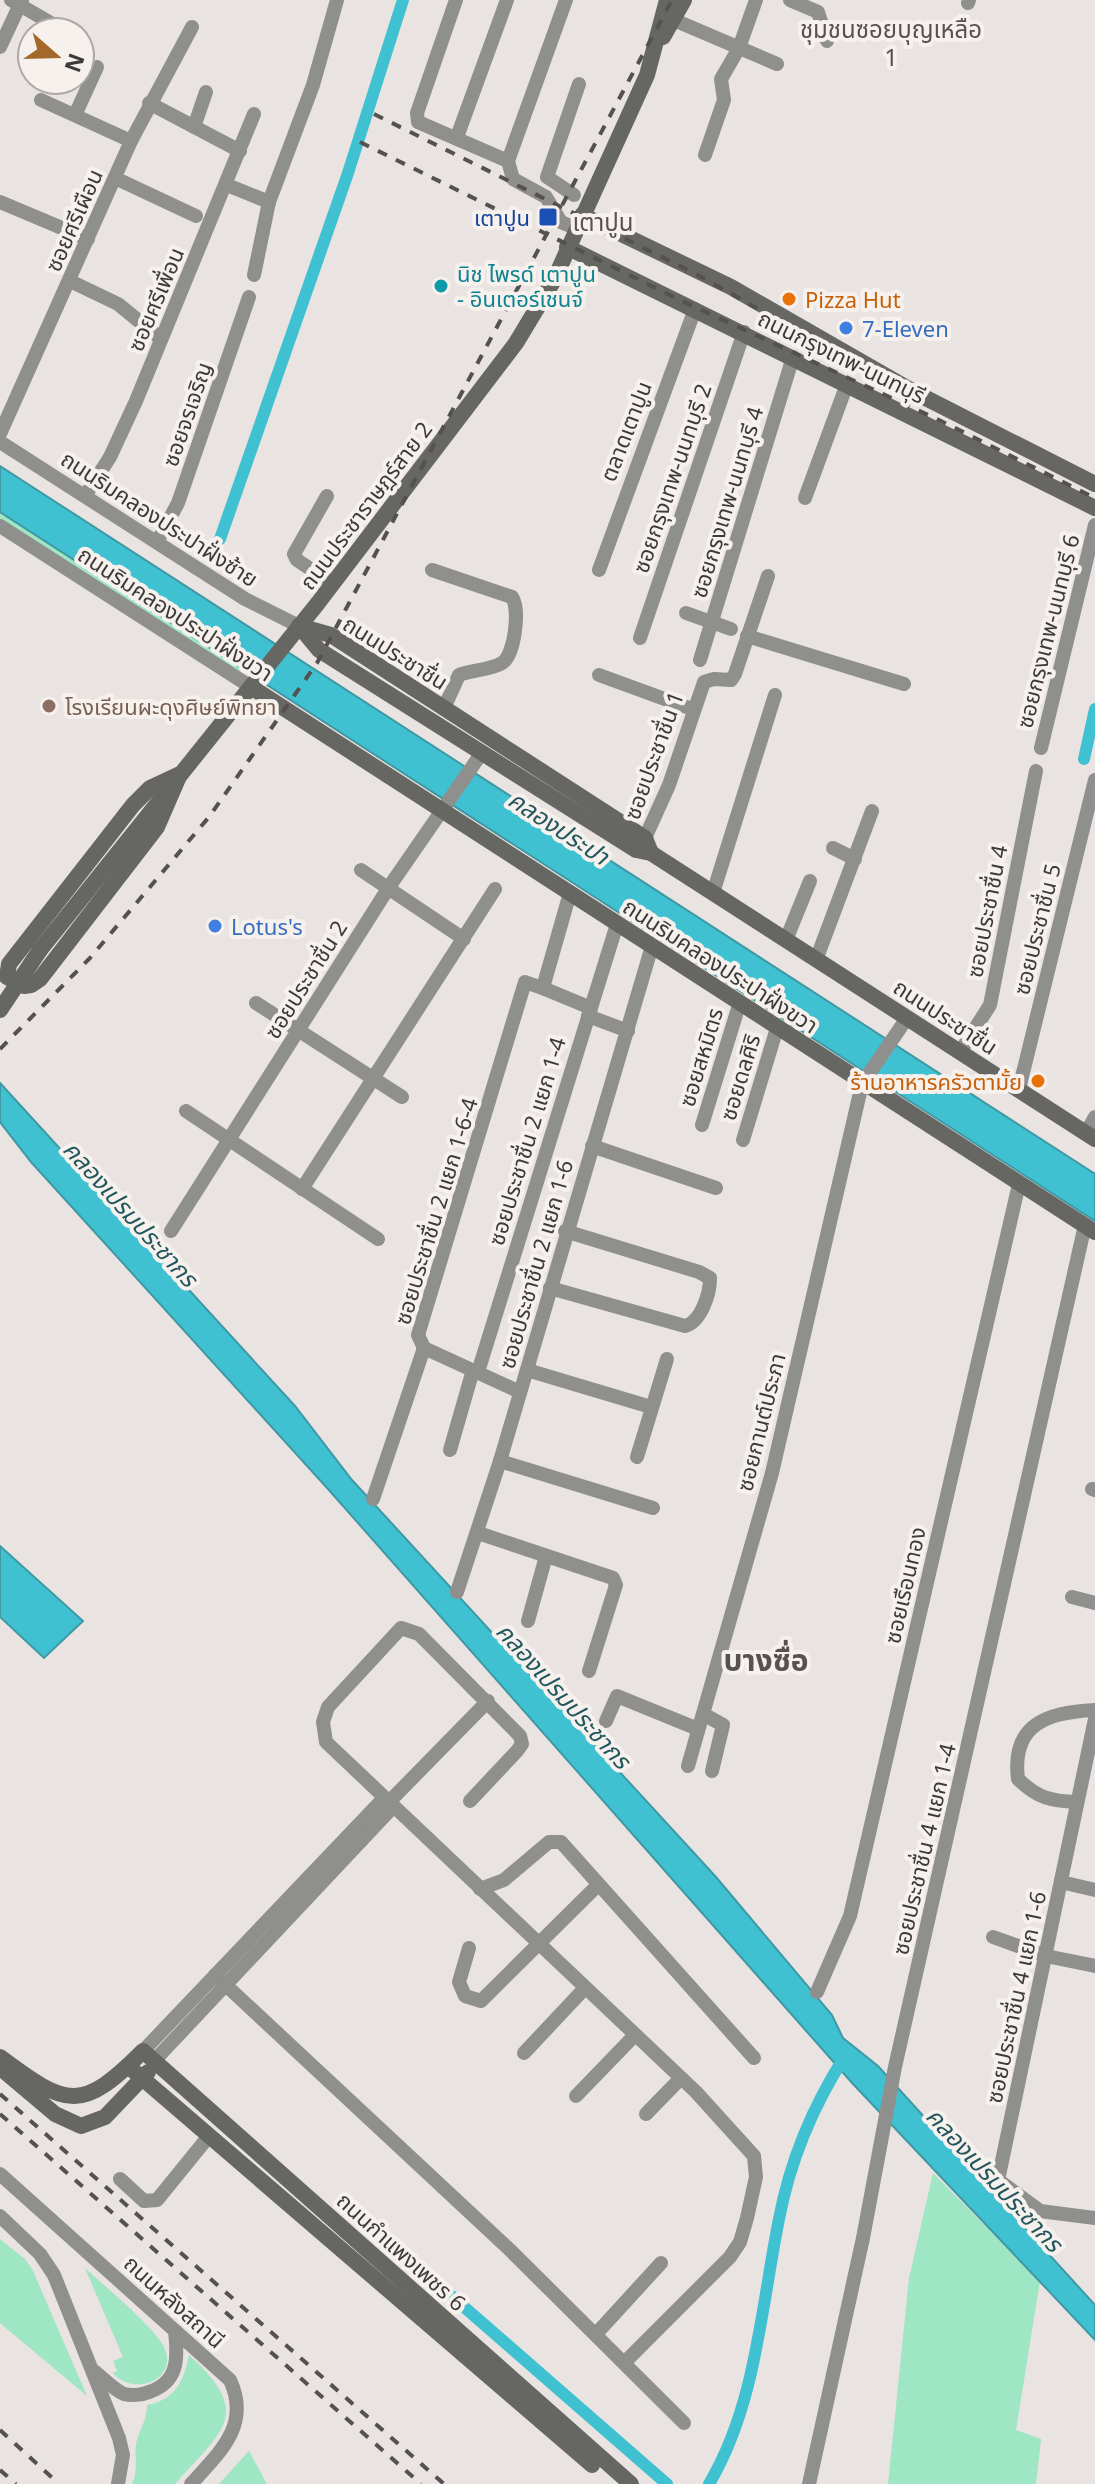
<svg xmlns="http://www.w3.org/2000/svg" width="1095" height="2484" viewBox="0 0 1095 2484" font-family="'Noto Sans','Noto Sans Thai',sans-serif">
	<rect width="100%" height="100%" fill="#e9e3e1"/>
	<!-- green -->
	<g fill="#9ee6c4">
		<polygon points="0,512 242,669 239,673 0,521"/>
		<polygon points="933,2173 1040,2281 1016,2430 1041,2439 1036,2484 888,2484 909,2278"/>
		<polygon points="0,2239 26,2260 33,2271 87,2396 0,2323"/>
		<path d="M85,2268C102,2284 158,2330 165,2349C177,2382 132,2396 113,2373L117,2371L113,2361L123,2357Z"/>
		<path d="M189,2355C254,2414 223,2430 175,2484H132C139,2469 134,2458 136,2444C139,2430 147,2421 147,2405C175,2400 184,2381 189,2355Z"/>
		<polygon points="249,2451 267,2484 219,2484"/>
	</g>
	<!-- water -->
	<g fill="#40c1d1" stroke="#3f99a4" stroke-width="2">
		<polygon points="0,466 1095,1174 1095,1221 0,512"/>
		<polygon points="0,1083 295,1406 352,1480 716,1877 832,2015 843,2038 878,2066 1095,2305 1095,2340 853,2084 328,1489 31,1162 0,1122"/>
		<polygon points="0,1546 83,1621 44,1658 0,1617"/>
	</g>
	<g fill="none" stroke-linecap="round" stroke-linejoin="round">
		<!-- canal -->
		<g stroke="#40c1d1" stroke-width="12">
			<polyline points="220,539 348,173 403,0"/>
			<polyline points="1084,759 1095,709"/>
			<polyline points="362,2218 667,2484"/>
			<path d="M709,2484C756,2405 761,2308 779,2219C790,2161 813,2106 845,2056"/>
		</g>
		<!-- street -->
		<g stroke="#8f8f8d" stroke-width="14">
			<polyline points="11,0 56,26"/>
			<polyline points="456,0 417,113 418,122 508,161"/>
			<polyline points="566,0 508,161 513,179 546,197 561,222 568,225"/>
			<polyline points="790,0 818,12 827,41"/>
			<polyline points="968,3 969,0"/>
			<polyline points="674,20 777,64"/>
			<polyline points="0,47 22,0"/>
			<polyline points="41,100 131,141"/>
			<polyline points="149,103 240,151"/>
			<polyline points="75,115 97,67"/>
			<polyline points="194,127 206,92"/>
			<polyline points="457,137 507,0"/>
			<polyline points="705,155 724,100 721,79 739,48 756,0"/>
			<polyline points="115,178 196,216"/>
			<polyline points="232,187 269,202"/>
			<polyline points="574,195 547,177 579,84"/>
			<polyline points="0,202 88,239"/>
			<polyline points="254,275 269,202 313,85 337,0"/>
			<polyline points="70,281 118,304 161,339"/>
			<polyline points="0,434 131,141 192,27"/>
			<polyline points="0,442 245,599 299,626"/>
			<polyline points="85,496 110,457 136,401 254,114"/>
			<polyline points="327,496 294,554 297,560 333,584"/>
			<polyline points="805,498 847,384"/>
			<polyline points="0,526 251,687"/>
			<polyline points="157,542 178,503 249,297"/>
			<path d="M432,570L512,597C520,609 515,655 502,663C491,670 471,670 459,675L444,708"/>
			<polyline points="599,570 695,309"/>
			<polyline points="686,613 731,629"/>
			<polyline points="747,636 904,684"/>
			<polyline points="640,638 744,332"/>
			<polyline points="700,660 793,357"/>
			<polyline points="599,675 692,709"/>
			<polyline points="1041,748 1095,525"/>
			<polyline points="645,838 669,785 704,682 714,679 731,680 735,674 768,576"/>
			<polyline points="833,848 855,859"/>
			<polyline points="361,870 464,939"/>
			<polyline points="570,893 544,984 545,989 591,1008"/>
			<polyline points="713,893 775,695"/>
			<polyline points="786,940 810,881"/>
			<polyline points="816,960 872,811"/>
			<polyline points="256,1003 402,1097"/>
			<polyline points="588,1016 628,1031"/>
			<polyline points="960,1052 990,1005 1036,771"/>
			<polyline points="1019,1089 1095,780"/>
			<polyline points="186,1111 378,1239"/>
			<polyline points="702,1125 740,1002"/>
			<polyline points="1086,1133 1095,1117"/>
			<polyline points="743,1140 777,1028"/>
			<polyline points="592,1146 716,1188"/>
			<polyline points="302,1189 495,889"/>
			<polyline points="171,1231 389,887 481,754"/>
			<path d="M550,1288L685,1326C701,1322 710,1294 710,1278L699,1272L565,1231"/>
			<polyline points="527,1370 651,1407"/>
			<polyline points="478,1372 617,924"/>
			<polyline points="520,1392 424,1348 418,1335 525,982 545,989"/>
			<polyline points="450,1450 473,1370"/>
			<polyline points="637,1457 667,1359"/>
			<polyline points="500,1461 653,1508"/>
			<polyline points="1092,1489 1095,1490"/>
			<polyline points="373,1499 424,1348"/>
			<polyline points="478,1533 613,1578 616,1585 589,1671"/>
			<polyline points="457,1592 500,1461 652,946"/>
			<polyline points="1072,1597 1095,1603"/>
			<polyline points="528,1621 546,1556"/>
			<polyline points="703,1714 723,1725 712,1771"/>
			<polyline points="1095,1719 998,2180 1040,2211 1095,2218"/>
			<polyline points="606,1721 617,1696 698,1729"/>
			<polyline points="688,1766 772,1473 862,1084 907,1018"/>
			<polyline points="470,1801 517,1751 522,1744 520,1736 419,1634 401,1628 328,1707 323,1722 326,1742 696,2092 754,2156 756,2177 747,2218 740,2242 730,2257 625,2362"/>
			<path d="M1077,1802C1051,1801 1037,1798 1018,1779C1011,1723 1049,1712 1095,1710"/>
			<polyline points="388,1803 488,1701"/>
			<polyline points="1061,1882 1095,1890"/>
			<polyline points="480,1889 504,1880 549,1842 561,1842 754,2058"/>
			<polyline points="993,1937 1046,1956 1095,1966"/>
			<polyline points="469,1948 459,1982 465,1996 481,2001 598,1885"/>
			<polyline points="215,1975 510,2250 684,2423"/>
			<polyline points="817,1992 850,1916 1019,1184"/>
			<polyline points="143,2051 384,1798"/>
			<polyline points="524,2053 585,1988"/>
			<polyline points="154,2061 392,1808"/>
			<polyline points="576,2096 635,2035"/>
			<polyline points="646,2114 681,2078"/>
			<path d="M0,2174L230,2380C251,2425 220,2452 191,2484"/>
			<polyline points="120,2179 144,2201 157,2200 209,2136"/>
			<polyline points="0,2216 40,2254 54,2275 119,2438 123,2455 118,2484"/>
			<polyline points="596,2334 661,2263"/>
			<path d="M94,2371C102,2377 114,2390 124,2394C131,2396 142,2395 149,2392C179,2382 178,2358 175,2331"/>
			<polyline points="809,2484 863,2238 895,2067 1085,1225"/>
		</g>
		<!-- secondary -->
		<g stroke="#666763" stroke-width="16">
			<polyline points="663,37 684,0"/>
			<polyline points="582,215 731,287 914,392 1095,484"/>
			<polyline points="567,247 1095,508"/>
			<polyline points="299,626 319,650 636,850 651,853 1095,1139"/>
			<polyline points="299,626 331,635 645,838 651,853"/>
			<polyline points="251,687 1095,1232"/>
			<polygon points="180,774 157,827 40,979 31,985 24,986 7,977 9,964 133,805 150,788"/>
			<polyline points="40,950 318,603 516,343 554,280 647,75 667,0"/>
			<path d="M0,2057C68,2108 82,2112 143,2051L631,2484"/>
			<polyline points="128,2066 592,2465"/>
			<polyline points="4,2071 55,2114 81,2126 105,2117 148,2072"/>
		</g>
		<!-- rail -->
		<g stroke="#545150" stroke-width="4" stroke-dasharray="10 10" stroke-linecap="butt">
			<polyline points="374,114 696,274 923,402"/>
			<polyline points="360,142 682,301 939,420 1095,498"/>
			<polyline points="0,1049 90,958 209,817 317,663 672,0"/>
			<polyline points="0,2094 444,2484"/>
			<polyline points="0,2114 421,2484"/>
			<polyline points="0,2430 59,2484"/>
			<polyline points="0,2470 16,2484"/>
		</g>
		<!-- secondary-bridge -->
		<polyline stroke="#666763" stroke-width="16" points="0,1010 40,950"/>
	</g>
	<!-- markers -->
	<rect fill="#1a4fb4" stroke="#f7f1ee" stroke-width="3" x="538" y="207" width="20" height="20" rx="4"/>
	<circle fill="#0f9aa8" stroke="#f7f1ee" stroke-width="3" cx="441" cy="286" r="8"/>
	<g fill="#e8710a" stroke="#f7f1ee" stroke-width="3">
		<circle cx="789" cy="299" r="8"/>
		<circle cx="1038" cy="1081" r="8"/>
	</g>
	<g fill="#3f7fe0" stroke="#f7f1ee" stroke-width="3">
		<circle cx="846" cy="328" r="8"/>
		<circle cx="215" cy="926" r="8"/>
	</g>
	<circle fill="#8d6e63" stroke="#f7f1ee" stroke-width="3" cx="49" cy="706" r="8"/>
	<g text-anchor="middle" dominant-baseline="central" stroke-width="8" stroke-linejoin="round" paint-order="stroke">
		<!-- transit labels -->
		<g font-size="22" fill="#164399" stroke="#f7f1ee" text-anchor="end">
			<text x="530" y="217">เตาปูน</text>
		</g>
		<!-- street labels -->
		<g font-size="22" fill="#3d3b3a" stroke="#f7f1ee">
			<text transform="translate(73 220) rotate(-66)">ซอยศรีเผือน</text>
			<text transform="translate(155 299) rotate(-67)">ซอยศรีเพื่อน</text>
			<text transform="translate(842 356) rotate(26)">ถนนกรุงเทพ-นนทบุรี</text>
			<text transform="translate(186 414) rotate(-71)">ซอยจรเจริญ</text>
			<text transform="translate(625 431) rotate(-69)">ตลาดเตาปูน</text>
			<text transform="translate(671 478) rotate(-71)">ซอยกรุงเทพ-นนทบุรี 2</text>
			<text transform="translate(726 502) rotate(-73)">ซอยกรุงเทพ-นนทบุรี 4</text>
			<text transform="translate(365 505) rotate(-53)">ถนนประชาราษฎร์สาย 2</text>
			<text transform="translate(160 518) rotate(33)">ถนนริมคลองประปาฝั่งซ้าย</text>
			<text transform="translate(176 613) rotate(33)">ถนนริมคลองประปาฝั่งขวา</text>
			<text transform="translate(1047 631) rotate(-76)">ซอยกรุงเทพ-นนทบุรี 6</text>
			<text transform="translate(396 652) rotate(32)">ถนนประชาชื่น</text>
			<text transform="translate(653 755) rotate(-70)">ซอยประชาชื่น 1</text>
			<text transform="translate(986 911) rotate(-79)">ซอยประชาชื่น 4</text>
			<text transform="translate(1036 929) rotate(-76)">ซอยประชาชื่น 5</text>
			<text transform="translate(721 965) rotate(33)">ถนนริมคลองประปาฝั่งขวา</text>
			<text transform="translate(305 979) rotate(-58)">ซอยประชาชื่น 2</text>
			<text transform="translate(946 1016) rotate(33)">ถนนประชาชื่น</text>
			<text transform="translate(700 1057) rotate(-73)">ซอยสหมิตร</text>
			<text transform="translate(739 1077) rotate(-73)">ซอยดลศิริ</text>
			<text transform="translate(526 1141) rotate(-73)">ซอยประชาชื่น 2 แยก 1-4</text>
			<text transform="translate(435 1211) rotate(-73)">ซอยประชาชื่น 2 แยก 1-6-4</text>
			<text transform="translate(535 1264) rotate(-74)">ซอยประชาชื่น 2 แยก 1-6</text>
			<text transform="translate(760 1422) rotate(-76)">ซอยกานต์ประภา</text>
			<text transform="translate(904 1585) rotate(-77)">ซอยเรือนทอง</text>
			<text transform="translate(923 1849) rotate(-77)">ซอยประชาชื่น 4 แยก 1-4</text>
			<text transform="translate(1015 1997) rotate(-78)">ซอยประชาชื่น 4 แยก 1-6</text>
			<text transform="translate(402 2251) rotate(42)">ถนนกำแพงเพชร 6</text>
			<text transform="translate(175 2301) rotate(42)">ถนนหลังสถานี</text>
		</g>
		<!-- culture labels -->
		<g font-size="22" fill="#0d838f" stroke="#f7f1ee" text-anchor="start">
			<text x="457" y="273">นิช ไพรด์ เตาปูน<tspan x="457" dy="25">- อินเตอร์เชนจ์</tspan></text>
		</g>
		<!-- food labels -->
		<g font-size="22" fill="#c56008" stroke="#f7f1ee" text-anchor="start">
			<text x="805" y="299">Pizza Hut</text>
			<text x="1022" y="1081" text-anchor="end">ร้านอาหารครัวตามั้ย</text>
		</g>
		<!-- shop labels -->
		<g font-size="22" fill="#366cbe" stroke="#f7f1ee" text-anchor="start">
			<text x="862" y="328">7-Eleven</text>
			<text x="231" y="926">Lotus's</text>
		</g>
		<!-- education labels -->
		<g font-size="22" fill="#785e54" stroke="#f7f1ee" text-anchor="start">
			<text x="65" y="706">โรงเรียนผะดุงศิษย์พิทยา</text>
		</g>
		<!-- neighbourhood labels -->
		<g font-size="24" fill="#575250" stroke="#f7f1ee">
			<text x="891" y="28">ชุมชนซอยบุญเหลือ<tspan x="891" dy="28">1</tspan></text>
			<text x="603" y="221">เตาปูน</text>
		</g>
		<!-- water labels -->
		<g font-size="24" font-style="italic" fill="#22575d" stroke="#f7f1ee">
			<text transform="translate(559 827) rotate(33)">คลองประปา</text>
			<text transform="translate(131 1213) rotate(48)">คลองเปรมประชากร</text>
			<text transform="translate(564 1695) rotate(48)">คลองเปรมประชากร</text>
			<text transform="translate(995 2179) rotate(47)">คลองเปรมประชากร</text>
		</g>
		<!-- district labels -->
		<g font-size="30" font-weight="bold" fill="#575250" stroke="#f7f1ee">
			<text x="766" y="1659">บางซื่อ</text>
		</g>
	</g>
	<!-- north arrow -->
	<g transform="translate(56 56) rotate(110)"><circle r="38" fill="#f7f1ee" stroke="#ada8a6" stroke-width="2"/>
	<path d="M0-6L14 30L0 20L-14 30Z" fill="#a4692a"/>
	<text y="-12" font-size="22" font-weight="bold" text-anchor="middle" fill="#3d3b3a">N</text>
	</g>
</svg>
